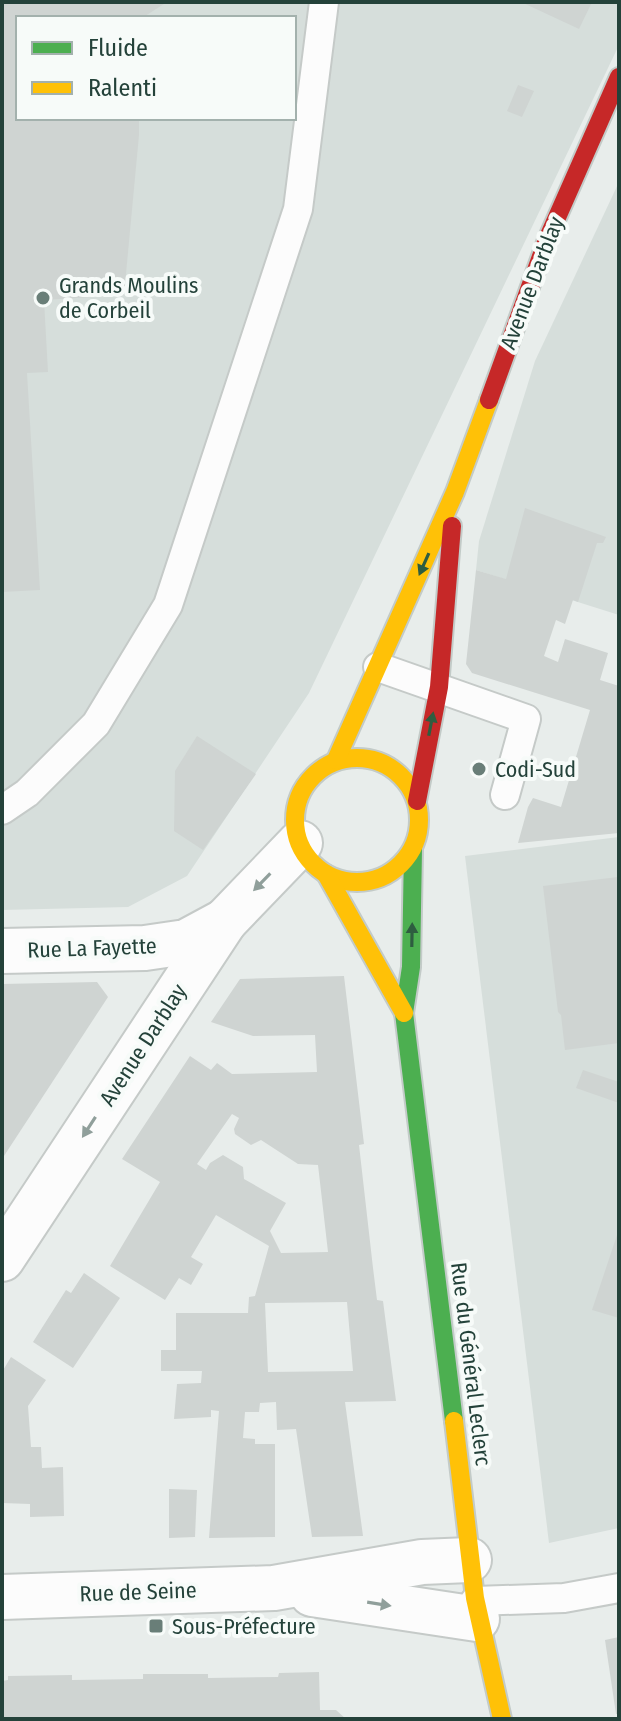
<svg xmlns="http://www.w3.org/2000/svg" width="621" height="1721" viewBox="0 0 621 1721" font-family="'Fira Sans Condensed',sans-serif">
	<rect width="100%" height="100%" fill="#e8edeb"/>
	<!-- built -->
	<g fill="#d6dedb" fill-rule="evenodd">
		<path d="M2,2H619V45L309,693L187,876L128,907L2,910ZM18,18H294V118H18Z"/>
		<polygon points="619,182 619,615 476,570 479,541 535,361"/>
		<polygon points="619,837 619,1528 549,1543 465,856"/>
	</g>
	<!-- building -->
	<g fill="#cfd4d2" fill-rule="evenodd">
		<polygon points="2,2 167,2 142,18 18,18 18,118 139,118 139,135 124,295 44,300 48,372 27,373 40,590 2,592"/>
		<polygon points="521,2 592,2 579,29"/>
		<polygon points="518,85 534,91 522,117 507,111"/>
		<polygon points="525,508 606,537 603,543 597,543 578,602 573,600 565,624 556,620 544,656 558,662 565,639 608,653 600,680 619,686 619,833 518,843 528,807 533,798 561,807 590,710 472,673 466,664 476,570 506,579"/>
		<polygon points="197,736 256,774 203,850 174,831 175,771"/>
		<polygon points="618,877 619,1043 565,1050 561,1015 558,1012 543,886"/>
		<path d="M344,976L364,1144L359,1145L373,1268L377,1300L383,1301L396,1401L345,1402L363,1536L312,1537L296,1429L277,1430L276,1402L260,1403L259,1412H245L243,1438L255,1439V1444H275V1537L209,1538L219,1411L211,1410V1417L174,1419L177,1384L201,1383L202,1371H161V1350H176V1313H248L249,1297L255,1296L269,1246L216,1215L191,1257L203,1264L191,1285L179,1278L165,1300L110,1266L160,1182L122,1159L190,1056L211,1070L217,1063L232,1074L317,1072L315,1035L253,1036L211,1022L240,979ZM232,1114L239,1118L234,1129L235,1134L251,1145L261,1140L298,1164L318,1165L328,1252L281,1253L270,1231L286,1203L244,1179L243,1167L223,1155L210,1163L206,1170L197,1164ZM347,1302L353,1371L268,1372L265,1303Z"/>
		<polygon points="97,982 108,997 2,1159 2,984"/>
		<polygon points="583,1070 619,1082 619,1103 576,1088"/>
		<polygon points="618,1232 619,1232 619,1318 592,1310"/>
		<polygon points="84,1273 120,1298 73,1368 33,1342 66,1290 71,1293"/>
		<polygon points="11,1357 46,1380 28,1406 31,1447 41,1447 42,1468 63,1467 64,1516 30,1517 30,1504 2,1503 2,1372"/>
		<polygon points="169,1489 197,1490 195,1537 169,1538"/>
		<polygon points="619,1637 619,1714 616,1714 605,1640"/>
		<polygon points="319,1672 320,1710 336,1710 346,1719 2,1719 2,1681 8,1680 8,1676 72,1675 72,1680 143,1679 143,1674 208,1674 208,1678 278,1677 279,1673"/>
	</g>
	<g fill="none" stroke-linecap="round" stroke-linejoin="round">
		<!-- lane casing -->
		<g stroke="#c5cac8" stroke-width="32">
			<g id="lane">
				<polyline points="378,667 526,719 505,795"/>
				<polyline points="2,810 27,793 96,724 168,605 298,209 324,2"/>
				<polyline points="475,1601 564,1598 619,1588"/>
			</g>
		</g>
		<!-- street casing -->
		<g stroke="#c5cac8" stroke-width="48">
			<g id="street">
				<polyline points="2,951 145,948 186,942 225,921"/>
				<polyline points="2,1259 225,921 300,843"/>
				<polyline points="312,1594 477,1619"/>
				<polyline points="2,1597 274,1588 422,1562 469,1560"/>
			</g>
		</g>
		<!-- fast casing -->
		<g stroke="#c3cbc8" stroke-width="22">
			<polyline id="fast" points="413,849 411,967 404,1013 454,1421"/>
		</g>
		<!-- slow casing -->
		<g stroke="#c3cbc8" stroke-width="22">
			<g id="slow">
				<circle cx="357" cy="820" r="62"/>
				<polyline points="336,760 455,492 489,400"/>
				<polyline points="326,874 404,1013"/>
				<polyline points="454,1421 475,1598 502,1719"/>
			</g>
		</g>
		<!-- jam casing -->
		<g stroke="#c3cbc8" stroke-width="22">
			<g id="jam">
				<polyline points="489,400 547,240 619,77"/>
				<polyline points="417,801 439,687 452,526"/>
			</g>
		</g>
		<!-- lane -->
		<use href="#lane" stroke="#fcfcfc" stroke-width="28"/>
		<!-- street -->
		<use href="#street" stroke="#fcfcfc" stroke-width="44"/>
		<!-- fast -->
		<use href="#fast" stroke="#4caf50" stroke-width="18"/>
		<!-- slow -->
		<use href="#slow" stroke="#ffc107" stroke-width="18"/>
		<!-- jam -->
		<use href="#jam" stroke="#c62828" stroke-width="18"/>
	</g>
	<!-- one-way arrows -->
	<defs><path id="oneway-solid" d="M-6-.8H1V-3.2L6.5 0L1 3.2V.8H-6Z" transform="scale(2)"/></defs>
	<g fill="#2e5d40">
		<use href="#oneway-solid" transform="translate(424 564) rotate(114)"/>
		<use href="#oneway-solid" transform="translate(431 724) rotate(-79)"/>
		<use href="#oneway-solid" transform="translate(412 935) rotate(-89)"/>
	</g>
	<g fill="#909f9b">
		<use href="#oneway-solid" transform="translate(262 882) rotate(134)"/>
		<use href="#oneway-solid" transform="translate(89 1127) rotate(123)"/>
		<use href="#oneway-solid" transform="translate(379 1604) rotate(9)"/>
	</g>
	<!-- markers -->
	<g fill="#697e78" stroke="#f7fbf9" stroke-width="3">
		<circle cx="43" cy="298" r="8"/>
		<circle cx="479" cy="769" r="8"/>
		<rect x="148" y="1618" width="16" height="16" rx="4"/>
	</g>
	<g text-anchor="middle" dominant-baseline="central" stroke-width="8" stroke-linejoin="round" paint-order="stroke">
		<!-- street labels -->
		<g font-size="22" fill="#24423a" stroke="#f7fbf9">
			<text transform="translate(532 283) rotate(-69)">Avenue Darblay</text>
			<text transform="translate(92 948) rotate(-2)">Rue La Fayette</text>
			<text transform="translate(143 1045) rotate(-57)">Avenue Darblay</text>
			<text transform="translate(471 1364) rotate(83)">Rue du Général Leclerc</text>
			<text transform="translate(138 1592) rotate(-2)">Rue de Seine</text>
		</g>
		<!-- poi labels -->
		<g font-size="22" fill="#24423a" stroke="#f7fbf9" text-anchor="start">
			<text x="59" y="285">Grands Moulins<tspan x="59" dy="25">de Corbeil</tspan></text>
			<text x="495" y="769">Codi-Sud</text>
			<text x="172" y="1626">Sous-Préfecture</text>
		</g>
	</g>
	<!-- border -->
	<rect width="621" height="1721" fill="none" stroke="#24423a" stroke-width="8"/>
	<!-- legend -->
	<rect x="16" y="16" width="280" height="104" fill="#f7fbf9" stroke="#a3b1ad" stroke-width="2"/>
	<rect x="32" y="42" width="40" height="12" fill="#4caf50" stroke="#a3b1ad" stroke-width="2"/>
	<text x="88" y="56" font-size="24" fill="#24423a">Fluide</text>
	<rect x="32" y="82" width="40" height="12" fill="#ffc107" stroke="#a3b1ad" stroke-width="2"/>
	<text x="88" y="96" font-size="24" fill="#24423a">Ralenti</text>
</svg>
